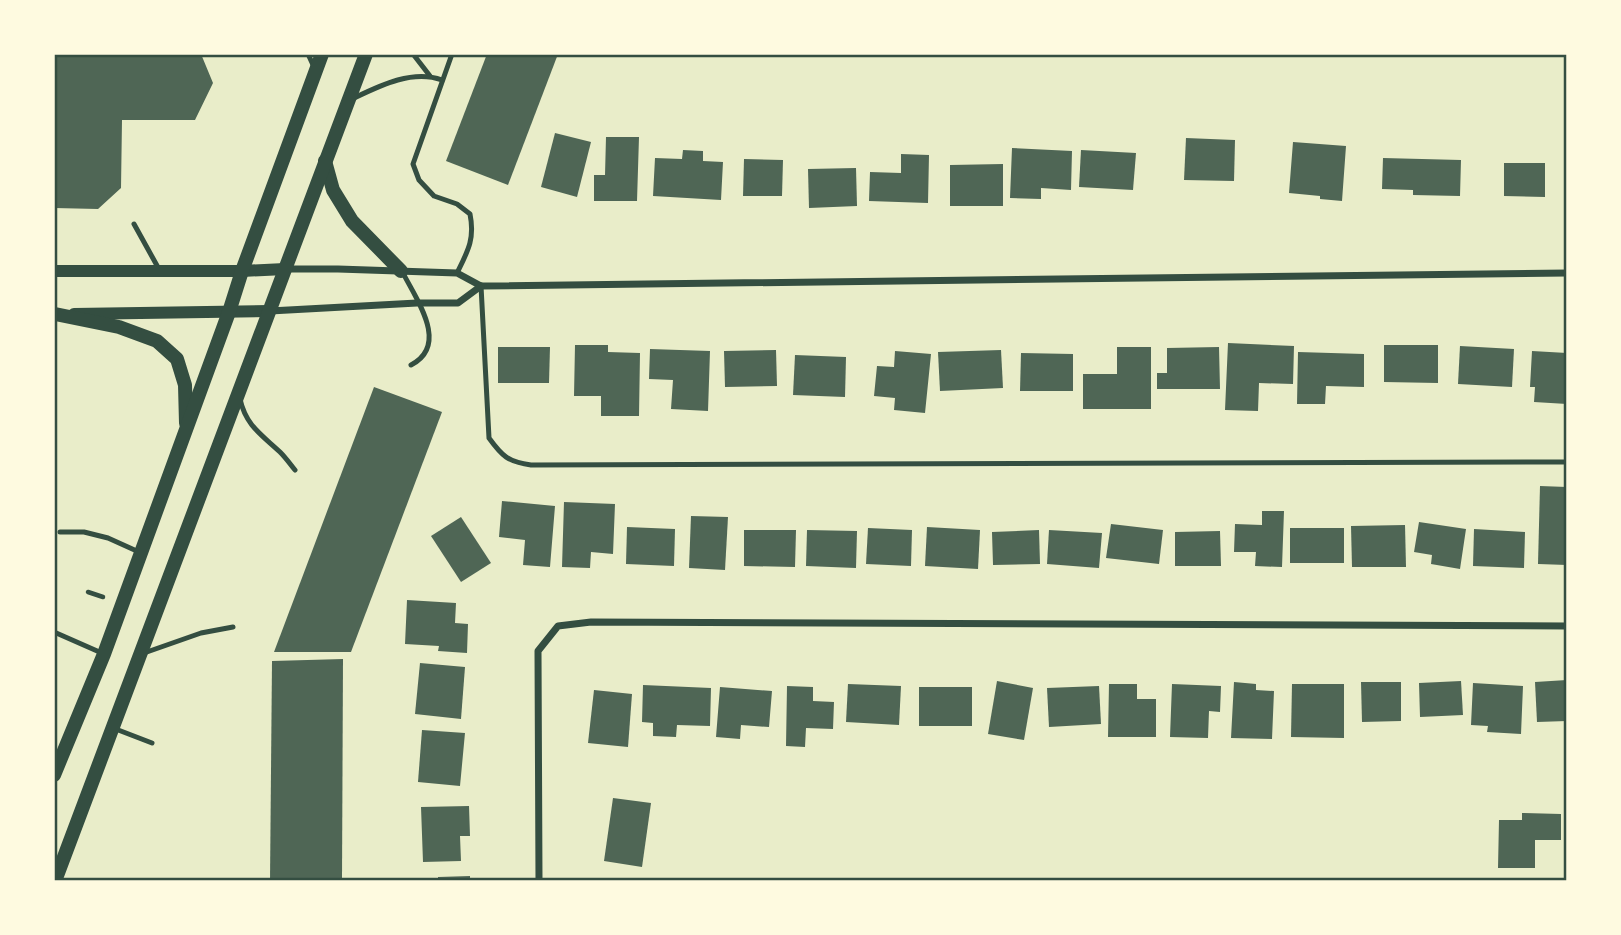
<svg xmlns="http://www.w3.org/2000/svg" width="1621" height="935" viewBox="0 0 1621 935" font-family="Montserrat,sans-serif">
	<rect width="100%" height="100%" fill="#e9edc9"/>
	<!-- building -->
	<g fill="#4f6655">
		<polygon points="54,54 201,54 213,83 195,120 122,120 121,188 98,209 54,208"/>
		<polygon points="487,54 558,54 508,185 446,161"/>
		<polygon points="555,133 591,142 577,197 541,187"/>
		<polygon points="606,137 639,137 637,201 594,201 594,175 605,175"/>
		<polygon points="1186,138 1235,140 1234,181 1184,180"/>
		<polygon points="1293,142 1346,146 1342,201 1320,199 1320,196 1289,193"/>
		<polygon points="1012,148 1072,151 1071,190 1041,188 1041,199 1010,198"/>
		<polygon points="683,150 703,151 703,161 723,162 721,200 653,196 655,158 682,159"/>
		<polygon points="1081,150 1136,153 1133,190 1079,187"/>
		<polygon points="901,154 929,155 928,203 869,201 870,172 901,173"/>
		<polygon points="1383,158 1461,160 1460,196 1413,195 1413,190 1382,189"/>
		<polygon points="744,159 783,160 782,196 743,196"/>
		<polygon points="1504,163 1545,163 1545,197 1504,196"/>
		<polygon points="1003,164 1003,206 950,206 950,165"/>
		<polygon points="856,168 857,206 809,208 808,169"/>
		<polygon points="1228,343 1294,346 1293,384 1259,383 1258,411 1225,410"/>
		<polygon points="575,345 608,345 608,352 640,353 639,416 601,416 601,396 574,396"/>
		<polygon points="1384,345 1438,345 1438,383 1384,382"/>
		<polygon points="1460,346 1514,349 1512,387 1458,384"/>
		<polygon points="498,347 550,347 549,383 498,383"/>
		<polygon points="1117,347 1151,347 1151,409 1083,409 1083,374 1117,374"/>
		<polygon points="1219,347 1220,389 1157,389 1157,373 1167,373 1167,348"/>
		<polygon points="650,349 710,351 708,411 671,409 673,380 649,379"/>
		<polygon points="776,350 777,386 725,387 724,351"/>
		<polygon points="1001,350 1003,388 940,391 938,352"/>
		<polygon points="895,351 931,354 925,413 894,410 895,398 874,396 877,366 894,367"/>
		<polygon points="1532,351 1567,353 1567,404 1534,402 1535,387 1530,387"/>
		<polygon points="1298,352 1364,354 1364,387 1326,386 1325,404 1297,404"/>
		<polygon points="1021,353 1073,354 1073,391 1020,391"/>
		<polygon points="795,355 846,357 845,397 793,395"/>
		<polygon points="374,387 442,412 351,652 274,652"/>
		<polygon points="1540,486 1567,487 1567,565 1538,564"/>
		<polygon points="502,501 555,506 550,567 523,565 525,540 499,537"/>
		<polygon points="564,502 615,504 613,554 591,552 590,568 562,567"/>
		<polygon points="1262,511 1284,511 1282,567 1255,566 1256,552 1234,552 1235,524 1262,525"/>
		<polygon points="691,516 728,517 725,570 689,568"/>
		<polygon points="461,517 491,563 461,582 431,536"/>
		<polygon points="1419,522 1466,529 1460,569 1431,564 1432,555 1414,552"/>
		<polygon points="1111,524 1163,530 1159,564 1106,558"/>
		<polygon points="1405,525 1406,567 1352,567 1351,526"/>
		<polygon points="627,527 675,529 674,566 626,564"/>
		<polygon points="927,527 980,530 978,569 925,566"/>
		<polygon points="868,528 912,530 911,566 866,564"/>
		<rect x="1290" y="528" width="54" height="35"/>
		<polygon points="1474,529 1525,532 1524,568 1473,566"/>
		<polygon points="744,530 796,530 795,567 744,566"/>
		<polygon points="807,530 857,531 856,568 806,566"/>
		<polygon points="1039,530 1040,564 993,565 992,532"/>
		<polygon points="1049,530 1102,533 1099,568 1047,564"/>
		<polygon points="1220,531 1221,566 1175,566 1175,532"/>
		<polygon points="407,600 456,603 455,623 468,624 467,653 438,651 439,646 405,644"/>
		<polygon points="343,659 342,881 270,881 272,661"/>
		<polygon points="420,663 465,667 461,719 415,714"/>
		<polygon points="1567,680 1567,721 1537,722 1535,682"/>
		<polygon points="997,681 1033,688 1024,740 988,734"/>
		<polygon points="1461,681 1463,715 1420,717 1419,683"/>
		<polygon points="1234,682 1256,684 1256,690 1274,691 1272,739 1231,738"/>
		<polygon points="1361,682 1401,682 1401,721 1362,722"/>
		<polygon points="1473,683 1523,686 1521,734 1487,732 1488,726 1471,725"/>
		<polygon points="848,684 901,686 899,725 846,722"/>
		<polygon points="1109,684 1137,684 1137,699 1156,699 1156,737 1108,737"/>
		<polygon points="1172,684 1221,686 1220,712 1209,711 1208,738 1170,737"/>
		<polygon points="1292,684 1344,684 1344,738 1291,737"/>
		<polygon points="643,685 711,688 710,726 677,725 676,737 653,736 653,723 642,722"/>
		<polygon points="787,686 813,687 813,701 834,702 833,729 806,728 805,747 786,746"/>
		<polygon points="1099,686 1101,724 1049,727 1047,688"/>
		<polygon points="720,687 772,691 769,727 741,725 740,739 716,737"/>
		<rect x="919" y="687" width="53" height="39"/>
		<polygon points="594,690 632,694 628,747 588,743"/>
		<polygon points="422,730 465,733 460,786 418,782"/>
		<polygon points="613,798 651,803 642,867 604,861"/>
		<polygon points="469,806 470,836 460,836 461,861 423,862 421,807"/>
		<polygon points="1522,813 1561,814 1561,840 1535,840 1535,868 1498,868 1499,820 1522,820"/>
		<polygon points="470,876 470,881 438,881 438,877"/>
	</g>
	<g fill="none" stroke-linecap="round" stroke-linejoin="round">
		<!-- path -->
		<polyline stroke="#344e41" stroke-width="4.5" points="88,592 103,597"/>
		<!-- service -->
		<g stroke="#344e41" stroke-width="5">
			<polyline points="308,54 314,67"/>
			<polyline points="413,54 430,76"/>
			<path d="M452,54L413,164L419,180L434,196L457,204L470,214C475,239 468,251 457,273"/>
			<path d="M352,99C379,86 412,69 442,80"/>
			<polyline points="134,224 160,271"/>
			<path d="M403,273C416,299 450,345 411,365"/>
			<path d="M481,286L489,438C502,456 508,462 531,465L1567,462"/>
			<path d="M240,399C246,426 262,435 280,452C286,458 290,464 295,470"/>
			<polyline points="60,532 84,532 108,538 139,552"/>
			<polyline points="54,632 104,654"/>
			<polyline points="144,653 201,633 233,627"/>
			<polyline points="113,728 152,743"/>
		</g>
		<!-- minor -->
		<g stroke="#344e41" stroke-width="7">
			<polyline points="285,269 338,269 457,273 481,286 1567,273"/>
			<polyline points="270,311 417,303 458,303 481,286"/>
			<polyline points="539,881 538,651 558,626 591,622 1567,626"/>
		</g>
		<!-- tertiary -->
		<g stroke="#344e41" stroke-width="12">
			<polyline points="54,271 242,271 285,269"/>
			<polyline points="74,314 269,311"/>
		</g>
		<!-- secondary -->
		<g stroke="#344e41" stroke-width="14">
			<polyline points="325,161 333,190 352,221 401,271"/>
			<polyline points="55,314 119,327 157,341 177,359 185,385 186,423"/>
			<polyline points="54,775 104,654 229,312 242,271 322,54"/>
			<polyline points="55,881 366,54"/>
		</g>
	</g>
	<!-- border -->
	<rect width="1621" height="935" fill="none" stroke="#fefae0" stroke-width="112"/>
	<rect x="56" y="56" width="1509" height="823" fill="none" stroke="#344e41" stroke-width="2.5"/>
</svg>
